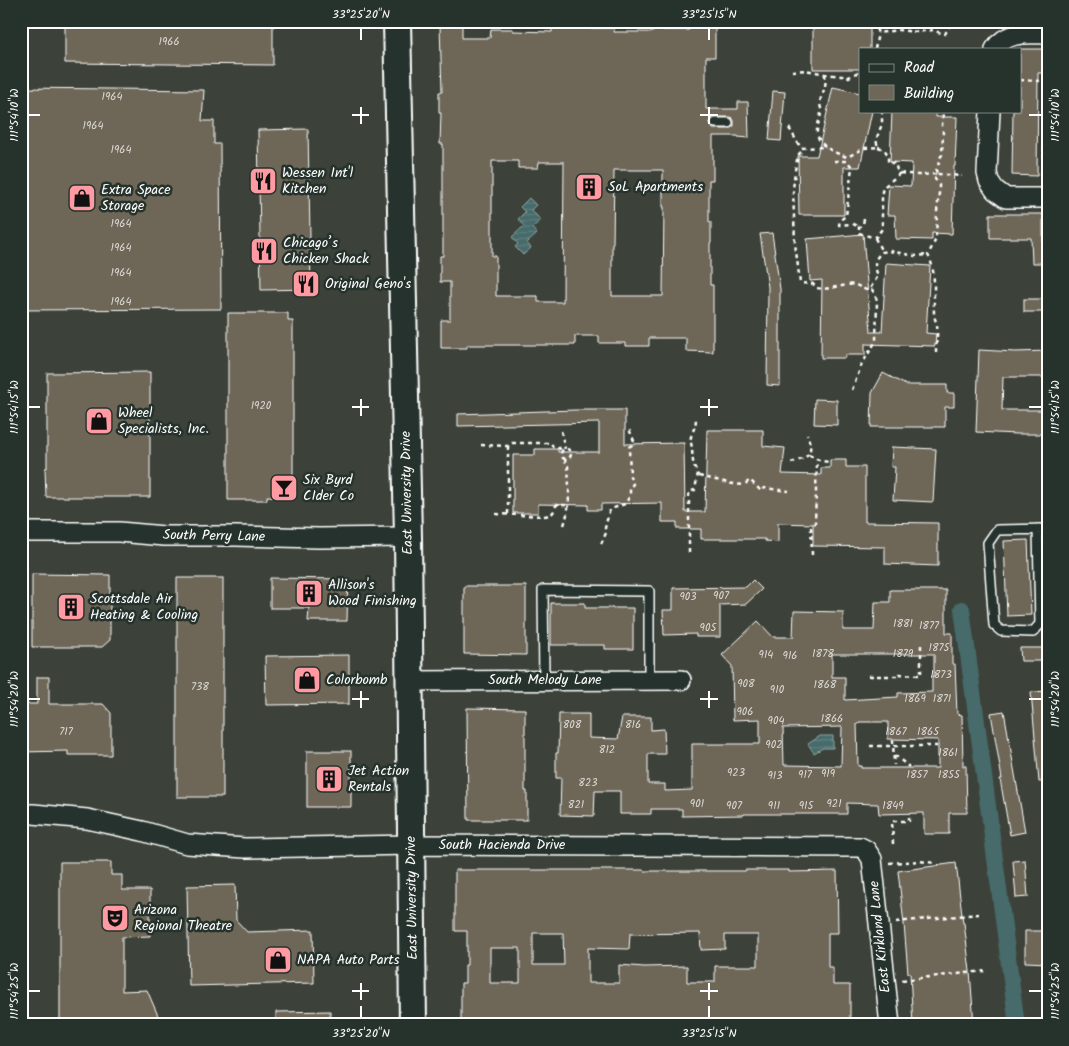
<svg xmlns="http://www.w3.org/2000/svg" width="1069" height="1046" viewBox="0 0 1069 1046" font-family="Kalam,sans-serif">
	<defs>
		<pattern id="water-rules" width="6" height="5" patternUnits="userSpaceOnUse" patternTransform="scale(1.25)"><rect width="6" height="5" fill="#466a6a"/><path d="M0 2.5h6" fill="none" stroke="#628080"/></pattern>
	</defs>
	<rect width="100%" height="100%" fill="#3c423a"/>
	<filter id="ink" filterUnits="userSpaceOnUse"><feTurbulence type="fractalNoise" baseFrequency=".02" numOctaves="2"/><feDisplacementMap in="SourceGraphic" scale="10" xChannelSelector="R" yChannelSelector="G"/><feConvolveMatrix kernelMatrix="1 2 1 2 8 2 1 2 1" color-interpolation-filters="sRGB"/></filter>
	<g filter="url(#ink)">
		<!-- water -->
		<g fill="url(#water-rules)" stroke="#90a6a6">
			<polygon points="529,198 536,205 531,210 541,220 532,228 537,234 527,243 531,248 523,255 515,247 518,244 512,237 524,226 518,219 525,212 520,207"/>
			<polygon points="820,736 833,736 833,748 823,748 814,753 808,744"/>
		</g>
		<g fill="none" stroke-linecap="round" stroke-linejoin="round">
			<!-- canal -->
			<polyline stroke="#466a6a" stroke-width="16" points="962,609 1017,1025"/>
		</g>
		<!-- building -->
		<g fill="#6e6657" stroke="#fff" fill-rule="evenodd">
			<polygon points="65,21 273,21 273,65 65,63"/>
			<polygon points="813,23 870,23 870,49 860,49 860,69 813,69"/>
			<path d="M440,25H462V38H490L491,29H513V31L552,32V28H614V32H653V30H689V25L715,26V57H706V109H738V102H748L749,138L738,137V136H713V180H709V222H711V243H710V285H713V352L686,351V338H649V346H625V343H599V336H575V345H467V348H441V320H450V282H440V256H443V144H440L441,113H439V92H442ZM713,117H731L734,120V126L728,129H713L710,123V120ZM492,161H518V168H538L539,162H564L563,302H538V296H496V256H492ZM614,170H663V207H664L663,296H612V244H613Z"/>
			<polygon points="1020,49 1048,49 1048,73 1038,73 1037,176 1012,175 1013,111 1020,111"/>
			<polygon points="833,87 860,93 860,111 872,111 860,167 844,167 844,215 799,215 798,156 817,156"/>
			<polygon points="21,88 204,90 202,121 214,121 214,144 220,144 221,309 21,310"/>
			<polygon points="773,91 785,92 781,141 769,140"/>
			<polygon points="892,111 936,111 936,117 957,117 955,166 954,166 952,234 932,233 932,240 896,239 895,215 887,215 889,185 911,186 912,163 890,162"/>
			<polygon points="308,129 311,289 261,290 258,130"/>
			<polygon points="990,214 1043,214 1043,250 1048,250 1048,263 1032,263 1031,238 990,238"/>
			<polygon points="772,233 780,289 780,386 767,385 768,287 760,234"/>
			<polygon points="863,234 871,332 882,332 886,263 930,266 926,333 936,334 935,346 865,344 865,355 845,355 845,358 821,358 822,280 810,281 807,239"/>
			<rect x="1024" y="299" width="24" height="13"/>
			<polygon points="228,313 288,313 288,321 293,321 293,491 288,491 288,497 267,496 267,500 228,500"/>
			<polygon points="979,350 1015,352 1048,351 1048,377 1003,377 1002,410 1048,410 1048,434 1016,434 976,432"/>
			<polygon points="150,372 150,497 46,497 45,468 47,468 47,373"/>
			<polygon points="883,373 906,385 947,385 947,393 954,393 954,407 945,407 945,427 871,427 872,393"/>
			<polygon points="815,399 837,400 837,425 814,424"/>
			<polygon points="575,410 625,410 625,444 684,443 685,512 705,512 707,430 763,430 763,446 785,448 782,474 821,475 821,468 830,468 830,460 846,460 846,467 865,467 865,522 938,523 938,566 885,564 885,547 813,546 813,524 778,523 778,542 765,541 765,539 701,539 701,529 677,529 677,522 662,522 662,503 601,504 601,510 588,510 588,505 538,504 538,513 513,513 513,455 535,455 535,449 558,449 558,452 599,452 599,423 458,426 458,414"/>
			<polygon points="892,447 936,449 933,502 893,500 895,467 891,467"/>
			<polygon points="1028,540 1031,615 1007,616 1004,541"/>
			<polygon points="32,574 110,575 110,640 102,647 32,647"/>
			<rect x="177" y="578" width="46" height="219"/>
			<polygon points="270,578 348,579 347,621 308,621 309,608 270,608"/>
			<polygon points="753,580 762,589 746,604 720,605 720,637 696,637 696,634 664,635 663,610 673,610 673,588 746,587"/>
			<polygon points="464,586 526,586 526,655 464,654"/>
			<path d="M890,590H946V633H952V664H955L957,714L962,715L963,766H966L967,813H949V834H924V813L879,814L878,804L847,803V814H744V815L682,816V809H651V814H620V791H595L594,816L560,815L561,778H556V753H558L559,714H589V738L618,739L622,717H651V730L664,729L665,754H648V784H665V791L692,790V744H760V719L733,720L732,666L722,655L758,621L773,637H793L794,611L843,612V630H874L875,602H890ZM832,654H934V676H932V692L898,693V697L845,700V677H832ZM859,722H888V739L938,740V768H861V766H858L857,724H859ZM842,727L841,766L784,765L783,728Z"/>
			<polygon points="551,603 585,603 585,608 633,608 633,649 605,649 605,645 551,645"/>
			<polygon points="1020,648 1048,648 1048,661 1021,661"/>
			<polygon points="349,655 349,704 266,705 265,656"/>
			<polygon points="37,677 49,677 49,704 103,704 111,713 111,755 68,755 68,751 21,752 21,704 37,704"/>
			<polygon points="1048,691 1048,781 1039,782 1031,692"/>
			<polygon points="467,708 525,709 525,791 527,791 527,820 468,820"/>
			<polygon points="1004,711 1025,832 1010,835 1000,779 1002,779 991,713"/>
			<rect x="307" y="751" width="44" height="56"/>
			<polygon points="1025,860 1028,897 1016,898 1013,861"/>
			<polygon points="60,862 111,862 111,875 122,875 122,890 150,890 150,936 122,937 122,991 147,990 162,1025 60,1025"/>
			<polygon points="956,863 963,923 964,923 970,971 974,1025 913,1025 910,973 908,973 904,924 898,871"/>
			<path d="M455,870H644V871H745V870H789V872L837,871L838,933H828V967H833V985H850V1025H461V983H465V965H467V931H455ZM533,933H563L564,965H533ZM700,933L701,950L725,949V935H758V966H715V982H687V966L644,967L619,965V983H588V948L629,949L630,934ZM490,948H520V983H490Z"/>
			<polygon points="235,885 236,920 247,932 313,930 314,983 189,986 187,886"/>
			<polygon points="1025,931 1048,931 1048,963 1025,962"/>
			<polygon points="330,1011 330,1025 276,1025 276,1012"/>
		</g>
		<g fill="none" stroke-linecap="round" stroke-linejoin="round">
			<!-- lane casing -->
			<g stroke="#fff" stroke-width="12">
				<g id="lane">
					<polyline points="716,123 728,123"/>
					<polyline points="1038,529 1040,624 1033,632 1001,631 994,625 988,543 997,530 1048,529"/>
					<polyline points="544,680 543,590 649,591 649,680"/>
				</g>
			</g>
			<!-- street casing -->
			<g stroke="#fff" stroke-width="22">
				<g id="street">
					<path d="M995,49C1007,30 1029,34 1048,34"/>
					<polyline points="990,111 987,173 989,181 995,190 1006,198 1048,198"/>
					<polyline points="21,532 119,532 164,536 236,536 319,538 408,537"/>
					<polyline points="410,681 681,680"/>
					<polyline points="21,814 33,814 87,819 142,831 187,844 245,848 411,845 860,847 866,850 872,859 890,1025"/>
				</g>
			</g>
			<!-- secondary casing -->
			<g stroke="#fff" stroke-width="30">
				<polyline id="secondary" points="397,21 408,537 413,1025"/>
			</g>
			<!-- path -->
			<g stroke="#fff" stroke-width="2.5" stroke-dasharray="4 4" stroke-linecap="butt">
				<polyline points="875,21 875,26 878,33 898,30 917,32 931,30 945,34 950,25 950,21"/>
				<polyline points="788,25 810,21"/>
				<polyline points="875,49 878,33"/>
				<polyline points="792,71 806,70 825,74 849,77 856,73 860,74"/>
				<path d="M825,74C825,77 826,82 825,86C824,92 820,97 820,104C820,105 822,111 821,112C821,118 817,124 817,131C817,146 835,153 847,157L865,148L878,147L876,140L882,124V111"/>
				<polyline points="1020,80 1041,81 1048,83"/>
				<polyline points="789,128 801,148 826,147"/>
				<path d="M801,152L798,155L795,170L793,190L795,243L800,283L813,284L816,288L824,289L854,284L866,290L871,287L878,276C874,265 873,260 882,252L890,251L915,256L928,255"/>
				<polyline points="834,161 847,161 852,167 846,216 840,220 839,225 853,224 859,227"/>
				<polyline points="900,173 918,175 938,174 936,171 939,162 939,159 942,155 943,133 942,125 943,117 942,111"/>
				<polyline points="1043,183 1044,173 1044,149 1048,143"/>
				<polyline points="864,219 863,224 859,227 859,233 875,238 882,229 882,191 885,186 900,173 897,170 895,163 888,163 888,155 884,149 878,147"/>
				<polyline points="875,238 882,252"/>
				<path d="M936,353C936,344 938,333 937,325C936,321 934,318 934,313C933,294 937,272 928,255L936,239L937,212L939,193V185L935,179L938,174L962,176"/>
				<polyline points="852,390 862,364 876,341 877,300 871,287"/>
				<polyline points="561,431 565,449"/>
				<polyline points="481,445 508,446 512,443 551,443 553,447 559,448 562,451"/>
				<polyline points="508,446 508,514"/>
				<circle cx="566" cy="454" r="5"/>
				<polyline points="809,455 821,461 829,462"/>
				<path d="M791,463C810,457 814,454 807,434"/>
				<polyline points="699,476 733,484 744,485 750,480 761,491 764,488 789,491"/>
				<path d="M496,514L544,516C552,515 554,513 556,505H569"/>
				<path d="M564,525C571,505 569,487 568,466L566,464L565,459"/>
				<polyline points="601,544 606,533 605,528 609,512 611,509 625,504 630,496 630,488 633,484 630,477 629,447 632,445 634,441 629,429"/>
				<path d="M689,553V492L695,490L698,473C692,465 693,459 692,450C692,444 689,440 692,434C694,428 696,425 696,418"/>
				<polyline points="812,555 811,528 815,523 817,458"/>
				<polyline points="869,676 897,676 897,674 921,675 921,642"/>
				<polyline points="893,740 894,765"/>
				<polyline points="870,746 937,746"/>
				<polyline points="894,757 897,757 909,767"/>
				<polyline points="893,844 892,821 909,821 909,814"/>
				<polyline points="889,863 919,861 936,863"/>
				<polyline points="896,922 979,914"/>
				<polyline points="902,980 985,971"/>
			</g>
			<!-- lane -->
			<use href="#lane" stroke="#26332d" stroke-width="9"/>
			<!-- street -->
			<use href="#street" stroke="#26332d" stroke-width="19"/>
			<!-- secondary -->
			<use href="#secondary" stroke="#26332d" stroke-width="26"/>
		</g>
	</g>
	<!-- ticks -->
	<path fill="none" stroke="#fff" stroke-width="2" d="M361,28V40M709,28V40M361,107V124M709,107V124M28,115H40M352,115H369M700,115H718M1029,115H1042M361,399V416M709,399V416M28,407H40M352,407H369M700,407H718M1029,407H1042M361,691V708M709,691V708M28,699H40M352,699H369M700,699H718M1029,699H1042M361,983V1000M709,983V1000M28,991H40M352,991H369M700,991H718M1029,991H1042M361,1006V1018M709,1006V1018"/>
	<!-- icons -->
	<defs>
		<g id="restaurant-square" transform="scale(1.4375)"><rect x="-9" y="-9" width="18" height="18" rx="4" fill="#ff9aa2" stroke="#26332d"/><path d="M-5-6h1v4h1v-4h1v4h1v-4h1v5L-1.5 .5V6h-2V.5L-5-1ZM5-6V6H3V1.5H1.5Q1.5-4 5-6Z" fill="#111"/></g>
		<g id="building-square" transform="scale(1.4375)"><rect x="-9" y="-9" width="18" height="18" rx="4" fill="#ff9aa2" stroke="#26332d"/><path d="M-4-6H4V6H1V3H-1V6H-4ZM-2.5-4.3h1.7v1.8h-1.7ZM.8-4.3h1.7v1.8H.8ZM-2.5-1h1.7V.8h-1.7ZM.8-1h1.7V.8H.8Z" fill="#111"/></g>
		<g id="shop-square" transform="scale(1.4375)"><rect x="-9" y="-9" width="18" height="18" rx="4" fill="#ff9aa2" stroke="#26332d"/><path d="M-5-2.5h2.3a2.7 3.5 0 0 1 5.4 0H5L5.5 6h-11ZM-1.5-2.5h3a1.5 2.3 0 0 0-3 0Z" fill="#111"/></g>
		<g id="bar-square" transform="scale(1.4375)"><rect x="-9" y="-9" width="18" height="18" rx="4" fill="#ff9aa2" stroke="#26332d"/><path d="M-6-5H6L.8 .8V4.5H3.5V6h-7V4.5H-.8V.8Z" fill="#111"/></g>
		<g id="theatre-square" transform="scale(1.4375)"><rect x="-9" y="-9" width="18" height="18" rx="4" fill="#ff9aa2" stroke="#26332d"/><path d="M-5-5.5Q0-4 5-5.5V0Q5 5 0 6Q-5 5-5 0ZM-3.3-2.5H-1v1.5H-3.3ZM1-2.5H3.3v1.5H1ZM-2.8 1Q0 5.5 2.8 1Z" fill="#111"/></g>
	</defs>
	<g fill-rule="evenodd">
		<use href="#restaurant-square" x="263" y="181"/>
		<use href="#building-square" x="589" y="187"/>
		<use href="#shop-square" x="82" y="198"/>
		<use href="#restaurant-square" x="264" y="251"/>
		<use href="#restaurant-square" x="306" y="284"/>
		<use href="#shop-square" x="99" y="421"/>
		<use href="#bar-square" x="284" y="488"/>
		<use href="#building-square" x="309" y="593"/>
		<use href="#building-square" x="71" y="607"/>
		<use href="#shop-square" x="307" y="680"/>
		<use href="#building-square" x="329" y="779"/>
		<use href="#theatre-square" x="115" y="918"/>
		<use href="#shop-square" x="278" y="960"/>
	</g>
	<g text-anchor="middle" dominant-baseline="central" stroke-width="5" stroke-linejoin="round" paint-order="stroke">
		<!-- number labels -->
		<g font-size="11" fill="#dbd9d5">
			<text x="169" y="42">1966</text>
			<text x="112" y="97">1964</text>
			<text x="93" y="126">1964</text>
			<text x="121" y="150">1964</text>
			<text x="121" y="224">1964</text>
			<text x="121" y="248">1964</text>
			<text x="121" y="273">1964</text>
			<text x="121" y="302">1964</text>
			<text x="261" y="406">1920</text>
			<text x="721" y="596">907</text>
			<text x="688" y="597">903</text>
			<text x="903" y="624">1881</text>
			<text x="929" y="626">1877</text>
			<text x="708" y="628">905</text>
			<text x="939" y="648">1875</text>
			<text x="823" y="654">1878</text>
			<text x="903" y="654">1879</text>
			<text x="766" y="655">914</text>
			<text x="790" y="656">916</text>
			<text x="941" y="675">1873</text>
			<text x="746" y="684">908</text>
			<text x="825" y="685">1868</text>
			<text x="200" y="687">738</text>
			<text x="777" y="690">910</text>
			<text x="915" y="699">1869</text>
			<text x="942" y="699">1871</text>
			<text x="745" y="712">906</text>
			<text x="832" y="719">1866</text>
			<text x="776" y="721">904</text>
			<text x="572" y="725">808</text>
			<text x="633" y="725">816</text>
			<text x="66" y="732">717</text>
			<text x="896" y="732">1867</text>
			<text x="928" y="732">1865</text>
			<text x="774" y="745">902</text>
			<text x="607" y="750">812</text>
			<text x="948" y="753">1861</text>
			<text x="736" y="773">923</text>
			<text x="828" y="774">919</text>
			<text x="805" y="775">917</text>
			<text x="917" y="775">1857</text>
			<text x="949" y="775">1855</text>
			<text x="775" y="776">913</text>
			<text x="588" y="783">823</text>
			<text x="697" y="804">901</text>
			<text x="834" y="804">921</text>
			<text x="576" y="805">821</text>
			<text x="734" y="806">907</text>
			<text x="774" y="806">911</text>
			<text x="806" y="806">915</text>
			<text x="893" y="806">1849</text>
		</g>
		<!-- poi labels -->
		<g font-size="14" fill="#fff" stroke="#26332d" text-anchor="start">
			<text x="282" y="173">Wessen Int'l<tspan x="282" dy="16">Kitchen</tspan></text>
			<text x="608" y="187">SoL Apartments</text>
			<text x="101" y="190">Extra Space<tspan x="101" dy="16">Storage</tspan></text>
			<text x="283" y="243">Chicago’s<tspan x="283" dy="16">Chicken Shack</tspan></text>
			<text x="325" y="284">Original Geno's</text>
			<text x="118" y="413">Wheel<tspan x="118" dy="16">Specialists, Inc.</tspan></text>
			<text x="303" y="480">Six Byrd<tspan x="303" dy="16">CIder Co</tspan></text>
			<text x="328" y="585">Allison's<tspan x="328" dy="16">Wood Finishing</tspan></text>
			<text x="90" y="599">Scottsdale Air<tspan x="90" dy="16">Heating &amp; Cooling</tspan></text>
			<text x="326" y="680">Colorbomb</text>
			<text x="348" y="771">Jet Action<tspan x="348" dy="16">Rentals</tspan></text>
			<text x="134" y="910">Arizona<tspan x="134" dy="16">Regional Theatre</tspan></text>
			<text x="297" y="960">NAPA Auto Parts</text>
		</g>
		<!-- street labels -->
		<g font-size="14" fill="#fff" stroke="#26332d">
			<text transform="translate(407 493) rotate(-91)">East University Drive</text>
			<text transform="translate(214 536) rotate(1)">South Perry Lane</text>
			<text x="545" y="680">South Melody Lane</text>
			<text x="502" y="845">South Hacienda Drive</text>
			<text transform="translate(412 898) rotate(-91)">East University Drive</text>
			<text transform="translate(880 937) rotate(-96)">East Kirkland Lane</text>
		</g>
	</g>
	<!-- margin -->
	<rect width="1069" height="1046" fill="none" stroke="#26332d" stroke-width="55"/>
	<!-- legend -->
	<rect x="859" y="48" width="162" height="65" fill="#26332d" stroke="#7d8581"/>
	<rect x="869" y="64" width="25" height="8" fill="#26332d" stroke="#7d8581"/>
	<text x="904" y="72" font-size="15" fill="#ffffff">Road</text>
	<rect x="869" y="85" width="25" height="15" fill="#6e6657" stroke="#7d8581"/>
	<text x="904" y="98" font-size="15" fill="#ffffff">Building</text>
	<rect x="28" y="28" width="1014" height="990" fill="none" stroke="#fff" stroke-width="2"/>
	<g font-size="12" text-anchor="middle" fill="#fff">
		<text x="361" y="18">33°25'20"N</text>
		<text x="709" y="18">33°25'15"N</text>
		<text transform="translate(1055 115) rotate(-90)" y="4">111°54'10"W</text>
		<text transform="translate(14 115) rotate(-90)" y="4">111°54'10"W</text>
		<text transform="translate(1055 407) rotate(-90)" y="4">111°54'15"W</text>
		<text transform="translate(14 407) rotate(-90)" y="4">111°54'15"W</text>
		<text transform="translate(1055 699) rotate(-90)" y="4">111°54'20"W</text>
		<text transform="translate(14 699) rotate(-90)" y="4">111°54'20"W</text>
		<text transform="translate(14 991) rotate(-90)" y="4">111°54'25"W</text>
		<text transform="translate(1055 991) rotate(-90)" y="4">111°54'25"W</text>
		<text x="361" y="1037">33°25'20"N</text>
		<text x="709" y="1037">33°25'15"N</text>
	</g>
</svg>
